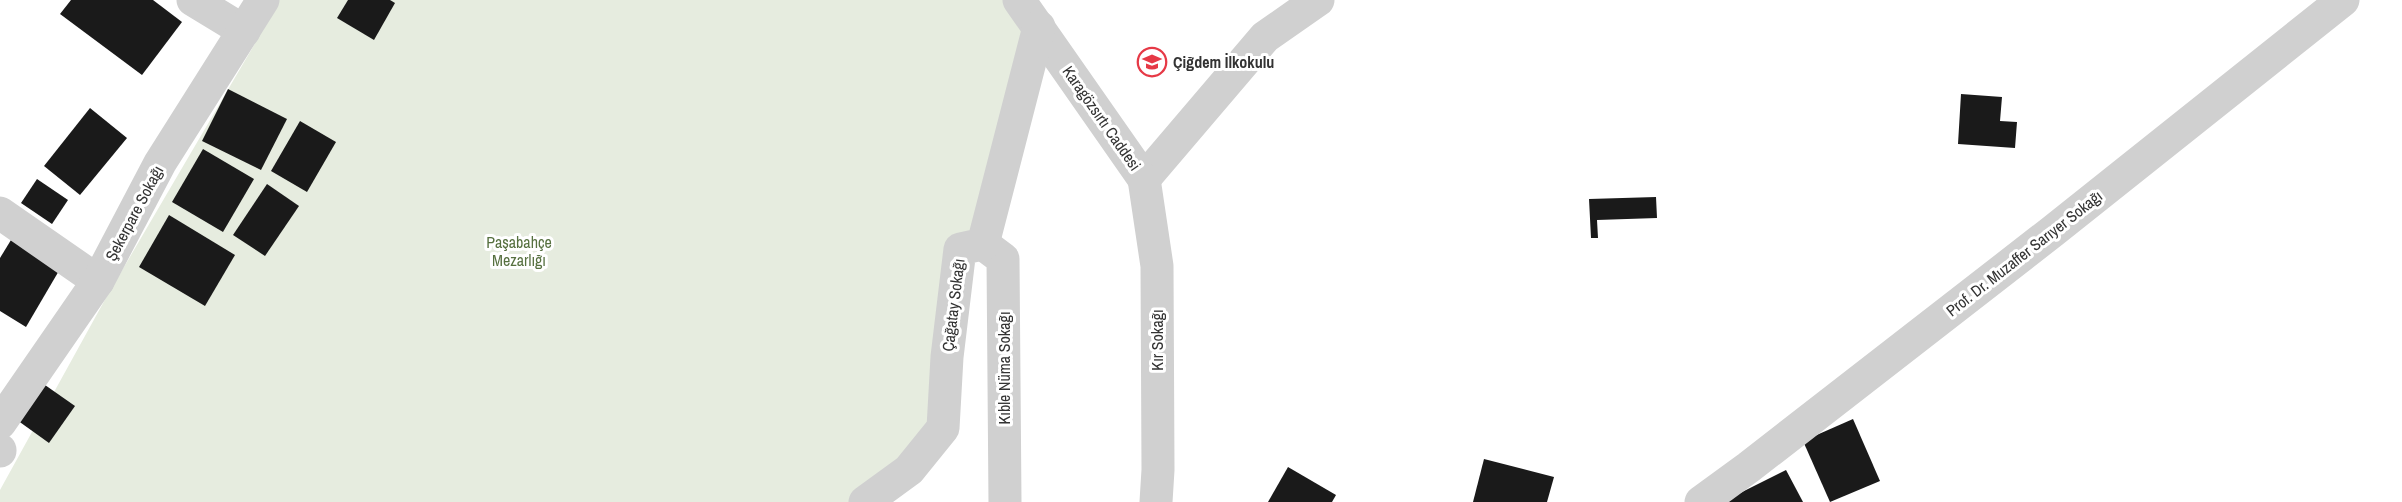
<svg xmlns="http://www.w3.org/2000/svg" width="2402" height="502" viewBox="0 0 2402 502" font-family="'Archivo Narrow',sans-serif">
	<rect width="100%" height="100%" fill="#fff"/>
	<!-- green -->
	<polygon fill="#e6ecdf" points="277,0 1019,0 1039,27 931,420 865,502 0,502 0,490 107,296 257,40"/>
	<!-- building -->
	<g fill="#1a1a1a">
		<polygon points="71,0 153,0 182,22 142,75 60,14"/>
		<polygon points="348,0 390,0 395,3 374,40 337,18"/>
		<polygon points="228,89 287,119 261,170 202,141"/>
		<polygon points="1961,94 2002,97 2000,121 2017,122 2015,148 1958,144"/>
		<polygon points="90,108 127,138 80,195 44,166"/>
		<polygon points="300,121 336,142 307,192 271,171"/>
		<polygon points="203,149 254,179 223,232 172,202"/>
		<polygon points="37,179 68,200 52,224 21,203"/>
		<polygon points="267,184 299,206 265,256 233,235"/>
		<polygon points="1656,197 1657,218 1597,220 1598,238 1591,238 1589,199"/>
		<polygon points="169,215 235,255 205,306 139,267"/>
		<polygon points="11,240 60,269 26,327 0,311 0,258"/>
		<polygon points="35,378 75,406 49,443 10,415"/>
		<polygon points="1853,419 1880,481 1830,502 1803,441"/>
		<polygon points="1484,459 1554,477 1547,502 1473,502"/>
		<polygon points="1288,467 1336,495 1332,502 1268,502"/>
		<polygon points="1786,470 1803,502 1722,502"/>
	</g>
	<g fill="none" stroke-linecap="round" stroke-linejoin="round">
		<!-- minor -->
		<g stroke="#d0d0d0" stroke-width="33">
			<polyline points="193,0 244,31"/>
			<polyline points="1019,0 1144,179 1265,37 1318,0"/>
			<polyline points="1144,179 1157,266 1158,470 1156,502"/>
			<polyline points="0,213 98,281"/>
			<polyline points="983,244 1003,259 1005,502"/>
			<polyline points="0,423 98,281 160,163 263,0"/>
			<polyline points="0,450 0,451"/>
			<polyline points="865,502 909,470 943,428 947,357 960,249 983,244 1039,27"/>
			<polyline points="1701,502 1749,467 2053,231 2343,0"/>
		</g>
	</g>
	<!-- icons -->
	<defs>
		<g id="school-ring" transform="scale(1.5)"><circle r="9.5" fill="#fff" stroke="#e63946" stroke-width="1.5"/><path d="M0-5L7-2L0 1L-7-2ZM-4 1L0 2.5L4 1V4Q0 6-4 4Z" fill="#e63946"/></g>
	</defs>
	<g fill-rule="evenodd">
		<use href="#school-ring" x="1152" y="62"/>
	</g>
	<g text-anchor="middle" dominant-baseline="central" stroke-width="6" stroke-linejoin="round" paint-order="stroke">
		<!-- poi labels -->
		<g font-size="16" font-weight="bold" fill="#333" stroke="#fff" text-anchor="start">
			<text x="1173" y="62">Çiğdem İlkokulu</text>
		</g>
		<!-- street labels -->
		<g font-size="16" fill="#333" stroke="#fff">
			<text transform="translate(1102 118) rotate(55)">Karagözsırtı Caddesi</text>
			<text transform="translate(134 213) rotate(-62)">Şekerpare Sokağı</text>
			<text transform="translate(2024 253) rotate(-38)">Prof. Dr. Muzaffer Sarıyer Sokağı</text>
			<text transform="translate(953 305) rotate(-83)">Çağatay Sokağı</text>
			<text transform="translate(1157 340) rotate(-90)">Kır Sokağı</text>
			<text transform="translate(1004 368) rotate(-90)">Kıble Nüma Sokağı</text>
		</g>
		<!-- park labels -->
		<g font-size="16" fill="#56703f" stroke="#fff">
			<text x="519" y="242">Paşabahçe<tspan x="519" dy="18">Mezarlığı</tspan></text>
		</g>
	</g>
</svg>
